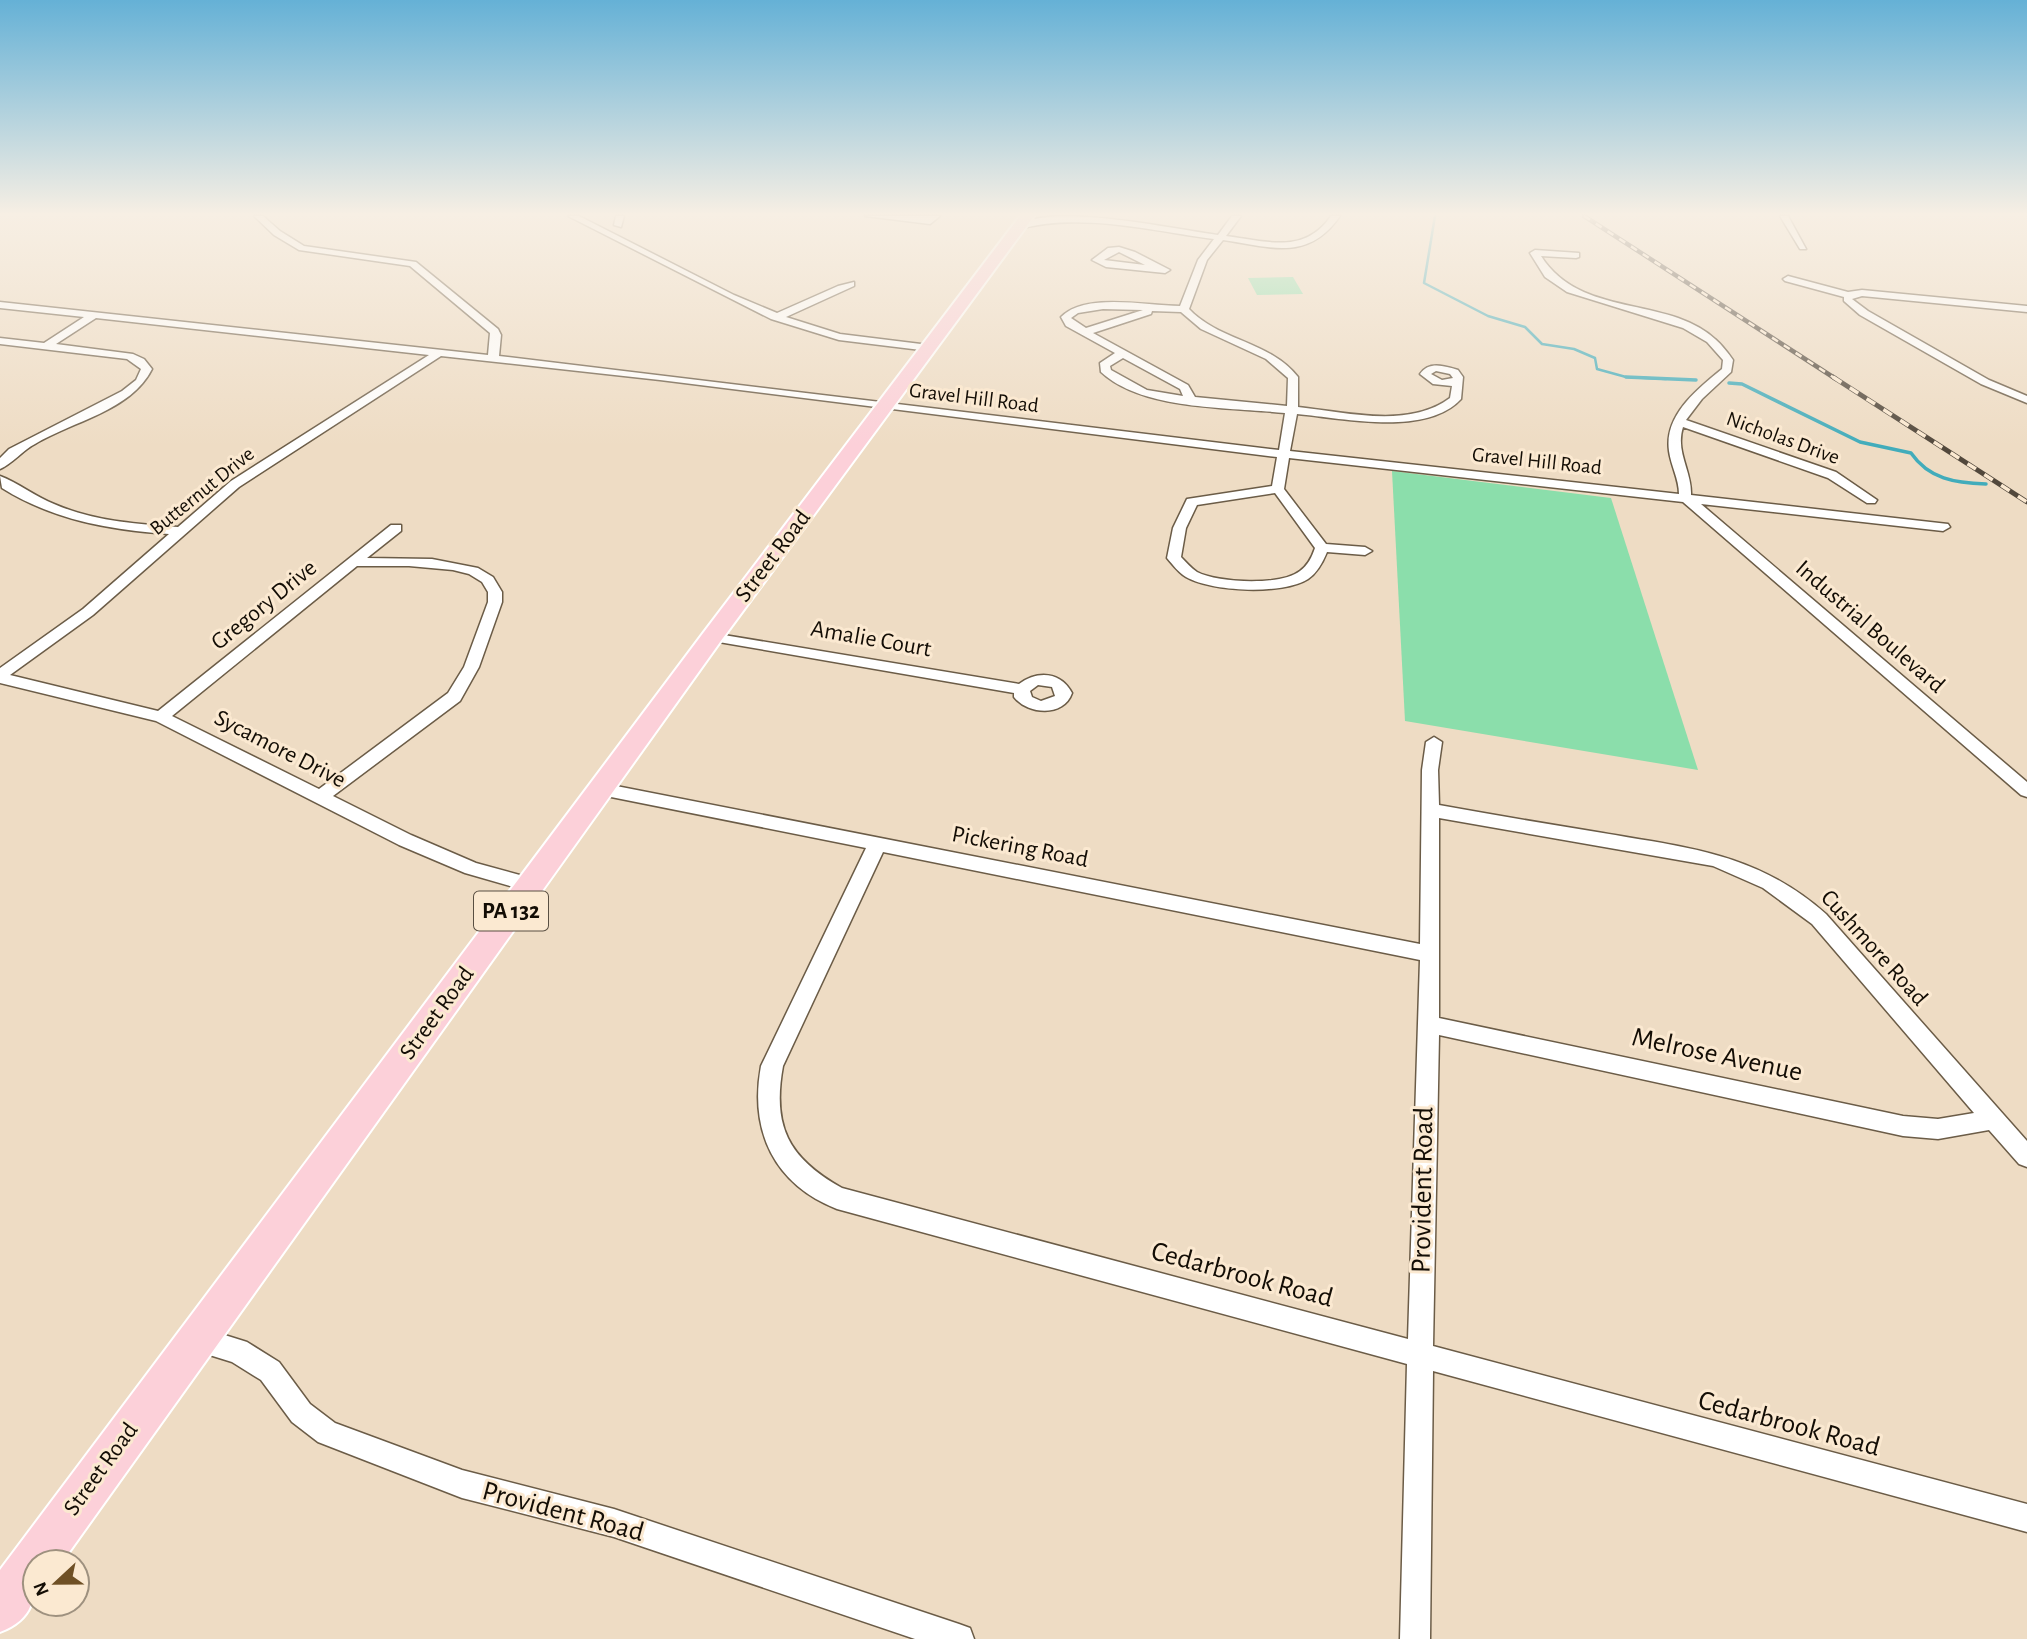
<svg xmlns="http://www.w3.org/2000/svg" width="2027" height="1639" viewBox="0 0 2027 1639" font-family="'Alegreya Sans',sans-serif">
	<rect width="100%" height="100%" fill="#eedcc4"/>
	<!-- green -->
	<g fill="#8bdeab">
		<polygon points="1293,277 1303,294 1257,295 1248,278"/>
		<polygon points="1392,471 1611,498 1698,770 1405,721"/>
	</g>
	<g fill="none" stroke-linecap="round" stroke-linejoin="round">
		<!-- stream-far1 -->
		<polyline stroke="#41acbb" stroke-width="2.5" points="1435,216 1424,283 1488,316 1525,327 1542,344 1574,349 1595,358 1597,369 1626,377 1666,379"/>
		<!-- stream -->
		<g stroke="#41acbb" stroke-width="3.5">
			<polyline points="1626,377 1696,380"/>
			<path d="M1729,383L1742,384L1860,442L1911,453C1929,479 1955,483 1986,484"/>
		</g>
		<!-- minor casing -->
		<g stroke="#6b5c47" stroke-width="3">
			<g id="minor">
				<path d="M254,216H263L280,231L304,246L416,262L498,329L501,335L499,356L1279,450L1285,413C1230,407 1143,411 1101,372L1100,363L1115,353L1066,326L1061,317C1086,292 1147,306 1180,306L1198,260L1214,239C1154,231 1078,212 1020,229L1016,226C1051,202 1173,229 1218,235L1232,216H1241L1226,236C1267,241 1304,255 1331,216H1340C1308,262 1271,247 1223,240L1207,260L1189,309C1219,341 1270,341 1298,377V407C1344,412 1409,429 1450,398L1452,386L1433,384L1420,374C1429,361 1444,366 1458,370L1463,377L1461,399C1426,437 1342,418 1297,414L1290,451L1679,494C1679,479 1671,466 1669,451C1664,416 1696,390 1722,369L1723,360L1707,342L1683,328L1567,292L1545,277L1530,253L1535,250L1579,253V257L1576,258L1541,256C1581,319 1667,295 1715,339C1722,345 1728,353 1733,360L1731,372L1702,399L1686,420L1836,472L1877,500L1875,503H1867L1828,478L1683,427C1675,452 1692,471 1691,495L1948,524L1950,527L1943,531L1701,504L2027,782V797L2021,795L1683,502L1289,458L1284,489L1326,544L1365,547L1372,551L1365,555L1327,552C1323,562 1317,573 1308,579C1283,595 1212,592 1186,577C1179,573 1173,565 1167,558L1173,528L1187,499L1272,486L1277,457L660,380L441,356L239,487L93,615L10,675L158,711L391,525H401V531L367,558L432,559L478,568L493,577L502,592V602L479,667L460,701L333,796L411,835L476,863L538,880L540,885L538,890L531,892L465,873L399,845L156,721L0,683V668L83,609L169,534C110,530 53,520 2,488L0,476C17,482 36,497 54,504C93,521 135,524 178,527L231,481L429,355L96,318L56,344L133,354L144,359L152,369C131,411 73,421 35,444C23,450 12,464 0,469V458L9,449L122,391L136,380L141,369L127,359L0,344V338L44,343L84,317L0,308V302L488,355L490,333L410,266L299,250L274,235ZM1103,309L1143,310L1086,328L1071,318L1078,313ZM1152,311L1181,312L1201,329L1266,359L1288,378L1287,406L1195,397L1188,385L1093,333L1151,314ZM1123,358L1180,389L1183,396L1147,390L1111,370L1110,366ZM1436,371L1450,374L1453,378L1442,380L1431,374ZM1275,493L1315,548C1312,557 1308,565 1300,571C1281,586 1218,583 1197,572C1191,568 1186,562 1181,557L1186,528L1197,505ZM357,566H409L453,570L469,574L482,582L488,592V602L464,667L448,693L319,789L172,716Z"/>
				<polygon points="568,216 579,216 734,295 777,313 838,286 854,282 854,286 786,317 840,334 929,345 934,348 929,351 839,340 771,319"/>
				<polygon points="616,216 624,216 621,227 614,225"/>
				<polygon points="865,216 940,216 930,224"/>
				<polygon points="1780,216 1788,216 1806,249 1800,249"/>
				<path d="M1119,247L1135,252L1170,270L1165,273L1106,267L1092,260L1108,248ZM1119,252L1145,265L1104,260Z"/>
				<polygon points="1788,276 1848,292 1862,290 2027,306 2027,312 1862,296 1852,299 1868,311 1989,380 2027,396 2027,403 1981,384 1860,315 1844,301 1844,297 1785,281 1783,279"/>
				<path d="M712,633L1019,684C1038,670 1061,672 1072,693C1064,717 1028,715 1014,697V693L707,640L705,637ZM1038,685L1052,687L1055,696L1041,701L1032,697L1030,691Z"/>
				<path d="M1434,737L1442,742L1438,770L1439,805C1494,815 1548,824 1603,833C1689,848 1757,853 1826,914L2027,1141V1167L2019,1164L1989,1130L1938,1139L1903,1136L1439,1035L1433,1346L2027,1504V1532L1433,1371L1430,1639H1400L1407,1364L837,1209C774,1184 749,1131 761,1066L866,848L601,795L592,789L601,783L1420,944L1422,770L1426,742ZM1439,818L1713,866L1763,888L1812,924L1974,1113L1938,1119L1903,1116L1439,1018ZM883,852L1420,960L1408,1339L842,1188C788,1158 772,1126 783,1066Z"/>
				<polygon points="196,1326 247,1342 279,1362 310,1404 335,1423 462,1470 614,1509 959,1624 970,1628 974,1639 915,1639 614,1537 462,1498 318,1442 292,1422 261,1380 232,1362 187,1348 183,1339 187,1330"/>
			</g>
		</g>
		<!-- primary casing -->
		<g stroke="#fff" stroke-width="4">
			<path id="primary" d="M1020,216H1034L720,642L62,1562H35C35,1596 36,1618 0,1632V1570L704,632Z"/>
		</g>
		<!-- minor -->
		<use href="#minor" fill="#fff" fill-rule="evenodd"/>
		<!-- primary -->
		<use href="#primary" fill="#fcd0d9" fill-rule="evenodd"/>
		<!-- rail-far1 casing -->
		<g stroke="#52483c" stroke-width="4.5">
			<polyline id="rail-far1" points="1584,216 1836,379"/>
		</g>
		<!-- rail casing -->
		<g stroke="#52483c" stroke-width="5">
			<polyline id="rail" points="1833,377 2027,502"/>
		</g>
		<!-- rail-far1 -->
		<use href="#rail-far1" stroke="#fbe9d1" stroke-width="2.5" stroke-dasharray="7" stroke-linecap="butt"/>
		<!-- rail -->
		<use href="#rail" stroke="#fbe9d1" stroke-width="3.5" stroke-dasharray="10" stroke-linecap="butt"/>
	</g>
	<!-- sky -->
	<linearGradient id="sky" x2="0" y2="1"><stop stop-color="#65b1d6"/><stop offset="0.48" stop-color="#f7efe4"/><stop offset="1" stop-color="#f7efe4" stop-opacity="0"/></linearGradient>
	<rect width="2027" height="446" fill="url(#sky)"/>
	<g text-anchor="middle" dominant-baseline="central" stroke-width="6" stroke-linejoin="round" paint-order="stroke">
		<!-- far-street labels -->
		<g font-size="21" fill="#130d05" stroke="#fbe9d1">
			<text transform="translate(974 398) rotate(7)">Gravel Hill Road</text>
			<text transform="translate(1783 438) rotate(20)">Nicholas Drive</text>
			<text transform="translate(1537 461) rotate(6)">Gravel Hill Road</text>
			<text transform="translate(202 491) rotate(-39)">Butternut Drive</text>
		</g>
		<!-- shield labels -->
		<rect fill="#fbe9d1" stroke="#594f42" stroke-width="2" x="474" y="891.5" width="74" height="39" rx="5"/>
		<g font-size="23" font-weight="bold" fill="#130d05">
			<text x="511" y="911">PA 132</text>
		</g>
		<!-- street labels -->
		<g font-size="24" fill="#130d05" stroke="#fbe9d1">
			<text transform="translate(773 556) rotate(-53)">Street Road</text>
			<text transform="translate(264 605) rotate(-39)">Gregory Drive</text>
			<text transform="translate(1870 627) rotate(41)">Industrial Boulevard</text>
			<text transform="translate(871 639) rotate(10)">Amalie Court</text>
			<text transform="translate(280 749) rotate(27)">Sycamore Drive</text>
			<text transform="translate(1020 847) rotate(11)">Pickering Road</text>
			<text transform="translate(1874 948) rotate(48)">Cushmore Road</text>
			<text transform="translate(437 1013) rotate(-54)">Street Road</text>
			<text transform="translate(101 1469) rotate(-54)">Street Road</text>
		</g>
		<!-- near-street labels -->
		<g font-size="28" fill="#130d05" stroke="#fbe9d1">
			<text transform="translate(1717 1055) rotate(12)">Melrose Avenue</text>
			<text transform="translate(1423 1190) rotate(-89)">Provident Road</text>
			<text transform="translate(1242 1275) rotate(15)">Cedarbrook Road</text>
			<text transform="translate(1789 1424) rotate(15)">Cedarbrook Road</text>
			<text transform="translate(563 1512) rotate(15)">Provident Road</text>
		</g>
	</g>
	<!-- north arrow -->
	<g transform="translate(56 1583) rotate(248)"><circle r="33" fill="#fbe9d1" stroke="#9e917f" stroke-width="2"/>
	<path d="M0-5L12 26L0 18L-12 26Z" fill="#6f5025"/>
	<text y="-10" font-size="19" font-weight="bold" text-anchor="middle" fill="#130d05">N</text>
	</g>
</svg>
